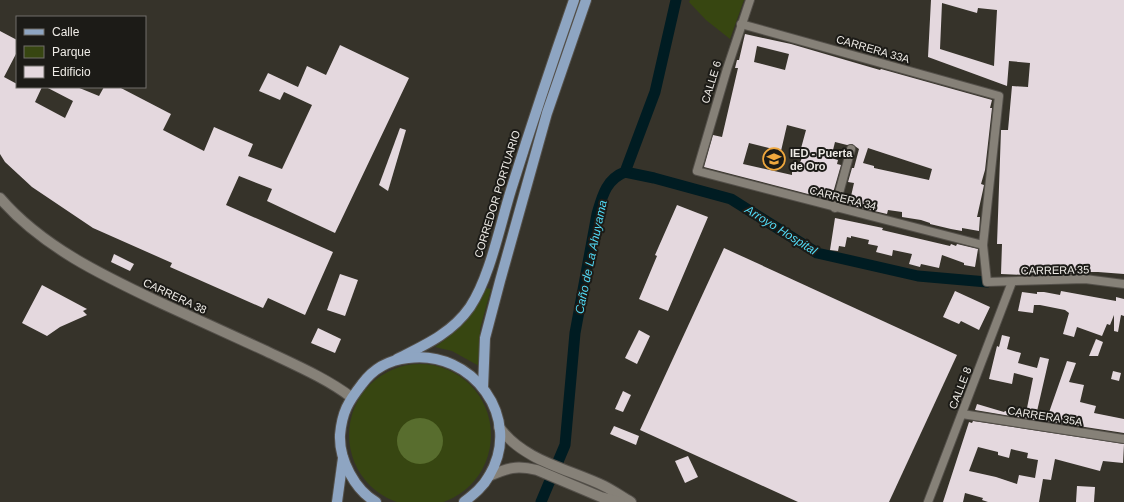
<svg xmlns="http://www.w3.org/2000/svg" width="1124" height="502" viewBox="0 0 1124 502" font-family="Arial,sans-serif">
	<rect width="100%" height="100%" fill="#36332a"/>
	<!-- green -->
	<g fill="#374611">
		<polygon points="690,0 744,0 730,39 706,20 689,2"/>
		<path d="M486,288L491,289L480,329L479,366L452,351L435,347C458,331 475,315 486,288Z"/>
		<circle cx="420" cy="435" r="71"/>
	</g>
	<!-- forest -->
	<circle fill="#586d2e" cx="420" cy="441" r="23"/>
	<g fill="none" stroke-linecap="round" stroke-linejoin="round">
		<!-- canal -->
		<g stroke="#001c22" stroke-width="11">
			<polyline points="625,172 654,178 731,199 817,253 918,276 987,282"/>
			<path d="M541,502L565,445L575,333L597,214C602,197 606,179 625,172L655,92L676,0"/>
		</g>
	</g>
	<!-- building -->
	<g fill="#e4d8de" fill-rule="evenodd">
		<path d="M931,0H1124V274L1098,272H1090L1089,274L1074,271V274L1052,272L1026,273V275L1001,274L1002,244H997L1001,130H1008L1012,86L1028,87L1030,63L1009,61L1007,86L928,57ZM942,3L977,13L978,8L997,10L994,66L940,49Z"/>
		<polygon points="0,31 17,40 17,52 4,77 17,84 17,87 42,87 35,102 65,118 73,101 46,87 77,87 99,96 104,87 119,87 171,114 163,130 204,151 214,127 253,144 248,156 282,169 312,105 284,92 280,100 259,91 268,73 298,87 307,66 326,75 340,45 409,78 335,233 267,201 272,189 239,176 226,205 333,252 305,315 268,298 263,308 170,267 172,263 93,228 32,187 5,162 0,154"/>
		<path d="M745,34L791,44L880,70L881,69L992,100L990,108H992L985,170L981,184L984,185L983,190L977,217H980L979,231L962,228V231L951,229L930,224V223L921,220L902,217V212L888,210L887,214L849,205L854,183L848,182L852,168H854L859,149L852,144L847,145L835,142L831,158L838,160L837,164L841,165L831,200L704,167L713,135L722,137L738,68H735L737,60H739ZM757,46L789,54L785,70L754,62ZM787,125L806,130L800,152L804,153L796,172H792V175L743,164L749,143L781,151ZM868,148L932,169L929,180L874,168V166L863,163Z"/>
		<polygon points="400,128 406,130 388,191 379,185"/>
		<polygon points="677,205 708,217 668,311 639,299 657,256 655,255"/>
		<polygon points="835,218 883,228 882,230 950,246 951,244 956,246 957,244 978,249 975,267 964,265 964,263 942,255 939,268 921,264 920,267 909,264 912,254 893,250 892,256 876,252 878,246 868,244 869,240 851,236 851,238 847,237 845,247 839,246 838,251 830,250"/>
		<polygon points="724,248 957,355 889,502 798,502 640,430"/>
		<polygon points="114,254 134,264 130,271 111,262"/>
		<polygon points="340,274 358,280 345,316 327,310"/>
		<polygon points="42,285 87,309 83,311 87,315 60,327 47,336 22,323"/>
		<polygon points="955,291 990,307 979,330 961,321 959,324 943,317"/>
		<polygon points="1061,291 1116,301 1116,297 1124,299 1124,316 1121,315 1118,332 1114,331 1114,315 1110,325 1107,324 1102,336 1077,327 1074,337 1063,334 1069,313 1065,310 1040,305 1034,305 1033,313 1018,311 1022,292 1037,294 1037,292 1044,292 1060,295"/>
		<polygon points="318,328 341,339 335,353 311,343"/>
		<polygon points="639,330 650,336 637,364 625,358"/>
		<polygon points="1002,335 1010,337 1007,349 1021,353 1018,363 1037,368 1040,357 1049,359 1035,420 975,410 977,404 1004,412 1005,411 1014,413 1014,410 1026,413 1033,378 1014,373 1012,384 989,379 997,346 999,347"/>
		<polygon points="1096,339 1103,342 1098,356 1089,356"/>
		<polygon points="1067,361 1076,363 1069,382 1084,385 1080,402 1096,406 1094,413 1124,419 1124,433 1046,421"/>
		<polygon points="1113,371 1121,373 1119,381 1111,379"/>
		<polygon points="623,391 631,395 623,412 615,409"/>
		<path d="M973,421L1124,444L1123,463L1103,461L1100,471L1055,459L1051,480L1043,479L1039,502H988L982,500L983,498L965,493L963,502H943L969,422L972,423ZM978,447L998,452V455L1009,458L1011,449L1028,453L1027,458L1038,460L1035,478L1019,475L1017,484L996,477L969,471Z"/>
		<polygon points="614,426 639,436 636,445 610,434"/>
		<polygon points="688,456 698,477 685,483 675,461"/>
		<polygon points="1077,486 1095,487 1094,502 1076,502"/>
	</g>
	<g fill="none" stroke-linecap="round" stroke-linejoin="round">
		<!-- minor casing -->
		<g stroke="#54504a" stroke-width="10">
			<g id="minor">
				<polyline points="750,0 727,69 697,171 983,245"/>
				<polyline points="741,24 999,96 983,245 987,282 1085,279 1124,284"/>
				<polyline points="835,208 851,149"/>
				<polyline points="962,414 1124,439"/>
				<polyline points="928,502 1012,282"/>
			</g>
		</g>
		<!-- tertiary casing -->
		<g stroke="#54504a" stroke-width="12">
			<g id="tertiary">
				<path d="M0,198C42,247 104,276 161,303C196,319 231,335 266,351C295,365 326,378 351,397"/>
				<path d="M499,427C523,461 569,469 604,486C614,491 622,497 631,502"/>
				<path d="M489,476C508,468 516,465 537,470L601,497L620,502"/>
			</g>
		</g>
		<!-- primary casing -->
		<g stroke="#54504a" stroke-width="12">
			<g id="primary">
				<path d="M397,359C425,345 452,333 470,307C490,277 500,225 511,190C531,126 552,63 574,0"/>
				<polyline points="483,388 485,338 500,281 547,113 586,0"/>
				<polyline points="337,502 343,458"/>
				<path d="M376,502C355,490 339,460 340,435C342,412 348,402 362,384C373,369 389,360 408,358C472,349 524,418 489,476C483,487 474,494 464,502"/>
			</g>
		</g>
		<!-- minor -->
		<use href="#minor" stroke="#868178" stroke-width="8"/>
		<!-- tertiary -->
		<use href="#tertiary" stroke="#868178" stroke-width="10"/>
		<!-- primary -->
		<use href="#primary" stroke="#8ea5c2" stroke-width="10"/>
	</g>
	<!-- icons -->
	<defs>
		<g id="school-ring" transform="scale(1.15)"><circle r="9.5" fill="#1c1b17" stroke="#efa73d" stroke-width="1.5"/><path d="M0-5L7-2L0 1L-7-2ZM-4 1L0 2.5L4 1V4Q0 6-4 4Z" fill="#efa73d"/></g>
	</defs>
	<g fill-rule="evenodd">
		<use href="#school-ring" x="774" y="159"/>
	</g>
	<g text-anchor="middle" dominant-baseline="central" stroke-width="4" stroke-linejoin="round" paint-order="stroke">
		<!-- street labels -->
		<g font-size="11" fill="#eeebe6" stroke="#1c1b17">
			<text transform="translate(873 49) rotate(16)">CARRERA 33A</text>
			<text transform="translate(711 82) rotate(-73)">CALLE 6</text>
			<text transform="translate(497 194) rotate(-73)">CORREDOR PORTUARIO</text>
			<text transform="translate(843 198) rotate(14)">CARRERA 34</text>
			<text transform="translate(1055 270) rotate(-1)">CARRERA 35</text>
			<text transform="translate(175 296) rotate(25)">CARRERA 38</text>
			<text transform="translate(960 388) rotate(-69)">CALLE 8</text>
			<text transform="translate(1045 416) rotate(9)">CARRERA 35A</text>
		</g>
		<!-- poi labels -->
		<g font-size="11" font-weight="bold" fill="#eeebe6" stroke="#1c1b17" text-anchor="start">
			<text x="790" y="153">IED - Puerta<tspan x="790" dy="13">de Oro</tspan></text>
		</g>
		<!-- water labels -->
		<g font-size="12" font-style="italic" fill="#51d9f5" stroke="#1c1b17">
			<text transform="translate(781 230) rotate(32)">Arroyo Hospital</text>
			<text transform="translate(591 257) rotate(-78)">Caño de La Ahuyama</text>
		</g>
	</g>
	<!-- legend -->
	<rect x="16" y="16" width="130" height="72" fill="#1c1b17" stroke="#706e6a"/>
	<rect x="24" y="29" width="20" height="6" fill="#8ea5c2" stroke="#706e6a"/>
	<text x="52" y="36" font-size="12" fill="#eeebe6">Calle</text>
	<rect x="24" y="46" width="20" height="12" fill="#374611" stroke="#706e6a"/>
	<text x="52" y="56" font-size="12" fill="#eeebe6">Parque</text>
	<rect x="24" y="66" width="20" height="12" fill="#e4d8de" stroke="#706e6a"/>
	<text x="52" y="76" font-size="12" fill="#eeebe6">Edificio</text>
</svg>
